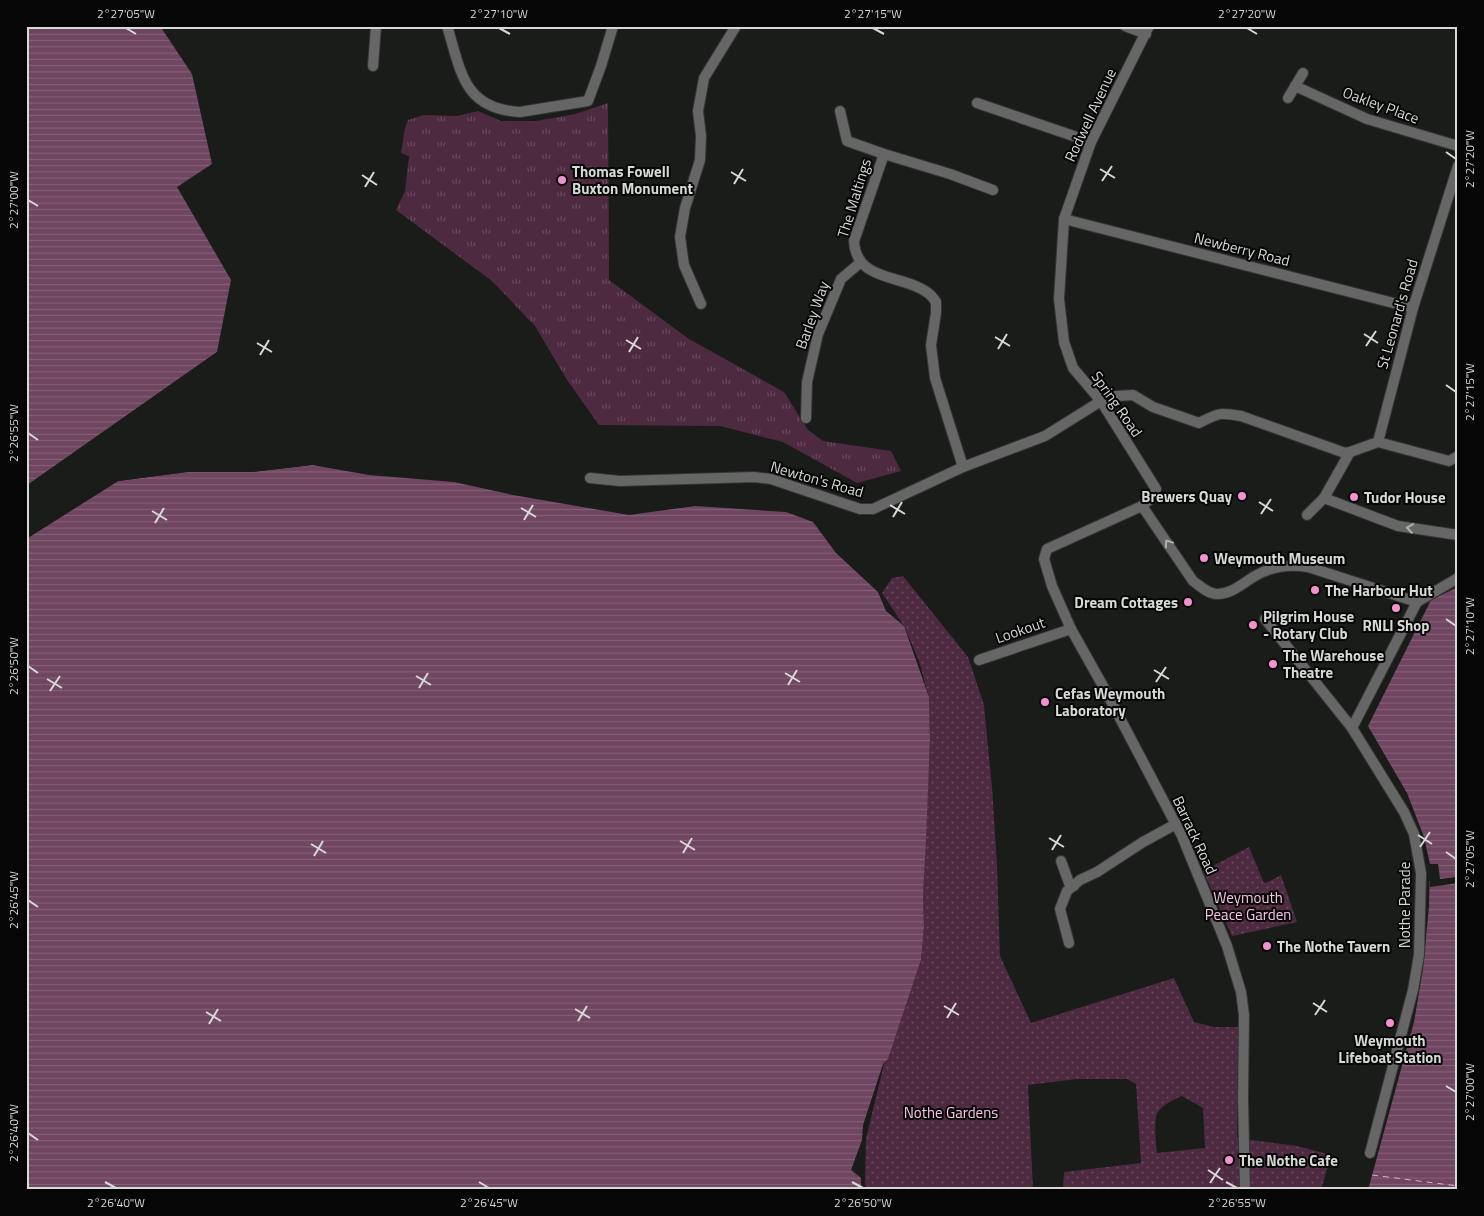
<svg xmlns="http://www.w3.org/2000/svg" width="1484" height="1216" viewBox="0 0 1484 1216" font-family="'Titillium Web',sans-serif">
	<defs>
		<pattern id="grass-tufts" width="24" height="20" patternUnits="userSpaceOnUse" patternTransform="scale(1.25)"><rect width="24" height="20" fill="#4e2a41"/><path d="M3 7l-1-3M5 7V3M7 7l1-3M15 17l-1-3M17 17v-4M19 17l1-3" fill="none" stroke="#67485c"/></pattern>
		<pattern id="park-dots" width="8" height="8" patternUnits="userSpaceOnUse" patternTransform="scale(1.25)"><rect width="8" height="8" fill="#4e2a41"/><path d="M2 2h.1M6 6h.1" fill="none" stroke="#67485c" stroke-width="1.8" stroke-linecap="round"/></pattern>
		<pattern id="water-rules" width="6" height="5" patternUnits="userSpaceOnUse" patternTransform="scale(1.25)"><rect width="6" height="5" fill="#6f455f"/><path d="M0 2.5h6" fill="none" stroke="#835f75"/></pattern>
	</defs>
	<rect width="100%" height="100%" fill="#191c19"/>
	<!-- grass -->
	<polygon fill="url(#grass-tufts)" points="608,103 609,280 689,339 784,392 808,430 823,441 891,451 901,471 857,483 783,442 720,426 599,425 567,380 535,326 492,281 396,210 405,191 409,156 401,153 405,128 408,120 424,115 457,116 478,111 501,121 536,121 575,114"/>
	<!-- park -->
	<g fill="url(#park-dots)" fill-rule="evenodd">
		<path d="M903,576L968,657L984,705L992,787L997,865L1000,956L1031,1023L1174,978L1194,1022L1214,1027H1238L1237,1138L1297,1146L1331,1155L1321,1190H1063L1064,1172L1141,1163L1136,1084L1127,1079H1077L1028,1085L1033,1190H867L865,1183L866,1139L884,1064L888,1059L921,960L924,927L923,895L930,740L929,697L919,661L904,626L882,593L892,578ZM1182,1096L1203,1108L1205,1148L1157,1153C1156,1145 1153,1119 1158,1112C1162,1105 1175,1099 1182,1096Z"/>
		<polygon points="1249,847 1264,883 1268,882 1281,875 1297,922 1232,936 1203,871"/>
	</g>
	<!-- water -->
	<g fill="url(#water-rules)">
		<polygon points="26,26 160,26 192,74 212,164 177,187 231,280 217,352 26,486"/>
		<polygon points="312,465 369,475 454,482 513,495 629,515 695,506 786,512 813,522 836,553 878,592 886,611 904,626 929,697 930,740 926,840 923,895 924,927 921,960 888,1059 883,1064 863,1125 862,1140 851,1170 861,1178 861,1190 26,1190 26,539 118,481 187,472 251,472"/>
		<polygon points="1458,587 1458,1190 1368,1190 1414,1022 1423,969 1429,906 1430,864 1424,837 1407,793 1368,726 1431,600"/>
	</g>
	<!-- pier -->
	<g fill="#191c19">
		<polygon points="217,352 218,354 26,489 26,486"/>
		<polygon points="310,462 312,465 252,472 187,472 118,481 26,539 26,536 118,479 187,469 251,470"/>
		<polygon points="1430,864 1438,864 1440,879 1457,877 1458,875 1458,883 1430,887 1430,881 1429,881"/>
	</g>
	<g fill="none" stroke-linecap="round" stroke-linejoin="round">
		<!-- ferry -->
		<polyline stroke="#eba5d0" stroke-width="1" stroke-dasharray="6 5" stroke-linecap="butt" points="1372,1175 1458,1186"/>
		<!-- street casing -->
		<g stroke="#333633" stroke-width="12">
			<g id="street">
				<path d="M447,26C461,71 463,109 520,112L588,101L601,66L613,26"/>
				<polyline points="1125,26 1146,34"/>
				<polyline points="1149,26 1091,142 1064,219 1059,299 1064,342 1073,368 1101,401 1156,489 1153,497 1142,506 1047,549 1044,559 1052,586 1071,629 1103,686 1182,836 1227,946 1241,992 1244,1015 1243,1098 1245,1190"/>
				<polyline points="373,66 376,26"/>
				<polyline points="1295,86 1367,119 1458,146"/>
				<polyline points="1288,98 1303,73"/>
				<polyline points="977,103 1091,142"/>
				<polyline points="840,111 847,141 884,154"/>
				<polyline points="1064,219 1413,308"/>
				<polyline points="701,304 684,265 680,237 685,208 700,160 701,136 698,111 704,78 736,26"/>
				<polyline points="806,418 807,382 818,334 841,279 861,262"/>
				<polyline points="1378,442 1449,461 1458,456"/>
				<path d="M963,467L935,378L931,345L936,313V302C934,299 931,295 928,293C904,274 856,283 854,241L884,154L950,174L993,190"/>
				<path d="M590,478L620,481L754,477L771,479L860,509H873L963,467L1045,436L1101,401L1116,396L1133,395L1153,407L1199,423C1219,413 1219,412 1241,416L1345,453L1350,452L1378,442L1413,308L1458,166"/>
				<polyline points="1324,498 1398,526 1458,535"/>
				<path d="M1142,506L1193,581C1200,586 1208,594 1217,594C1232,594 1243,583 1255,576C1272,566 1290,564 1308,567L1417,602"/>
				<polyline points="1307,515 1324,498 1350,452"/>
				<polyline points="1265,619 1352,728 1404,812 1414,834 1421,873 1419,955 1413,990 1370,1153"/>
				<polyline points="979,660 1071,629"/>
				<polyline points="1352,728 1417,602 1458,578"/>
				<polyline points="1061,861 1069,883 1074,886"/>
				<polyline points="1069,943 1060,909 1067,891 1080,880 1097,872 1143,842 1176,824"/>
			</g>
		</g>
		<!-- street -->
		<use href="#street" stroke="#656665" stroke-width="10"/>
	</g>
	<!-- one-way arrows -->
	<defs><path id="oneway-chevron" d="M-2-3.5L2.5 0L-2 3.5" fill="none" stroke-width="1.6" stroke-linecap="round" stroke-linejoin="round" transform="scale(1.25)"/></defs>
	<g stroke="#aeb1ae">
		<use href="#oneway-chevron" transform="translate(1410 528) rotate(-171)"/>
		<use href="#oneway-chevron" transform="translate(1168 543) rotate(-124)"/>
	</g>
	<!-- ticks -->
	<path fill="none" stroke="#d6d9d6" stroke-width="2" d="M126,28L136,34M499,28L510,34M873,28L884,34M1247,28L1257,34M1446,152L1456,159M1100,169L1115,178M731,172L746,181M362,175L377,185M1102,181L1112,166M734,184L743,169M365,187L374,172M28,200L38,206M1364,334L1378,343M995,337L1010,346M626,340L641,349M257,343L272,352M1366,346L1376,331M998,349L1007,334M629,352L638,337M260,355L269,340M1446,385L1456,392M28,433L38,440M1259,502L1273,511M890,505L905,514M521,508L536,517M152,511L167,520M1261,514L1271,499M893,517L902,502M524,520L533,505M155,523L164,508M1446,619L1456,626M28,666L38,673M1154,670L1169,679M785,673L800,682M416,676L431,685M47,679L62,688M1156,682L1166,667M788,685L797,670M419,688L428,673M50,691L60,676M1418,835L1432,844M1049,838L1064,847M680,841L695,850M311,844L326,853M1420,847L1430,832M1052,850L1061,835M1446,852L1456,859M683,853L692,838M314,856L323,841M28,900L38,907M1313,1003L1327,1012M944,1006L959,1015M575,1009L590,1018M206,1012L221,1021M1315,1015L1325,1000M947,1018L956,1003M578,1021L587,1006M209,1024L218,1009M1446,1086L1456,1092M28,1133L38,1140M1208,1170L1223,1180M105,1182L116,1188M479,1182L489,1188M852,1182L863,1188M1226,1182L1237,1188M1210,1183L1220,1168"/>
	<!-- markers -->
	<g fill="#f590d1" stroke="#050605" stroke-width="2">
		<circle cx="562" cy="180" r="5"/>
		<circle cx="1242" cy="496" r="5"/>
		<circle cx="1354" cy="497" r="5"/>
		<circle cx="1204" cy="558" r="5"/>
		<circle cx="1315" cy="590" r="5"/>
		<circle cx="1188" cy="602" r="5"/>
		<circle cx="1396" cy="608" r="5"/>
		<circle cx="1253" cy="625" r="5"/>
		<circle cx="1273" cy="664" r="5"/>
		<circle cx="1045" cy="702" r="5"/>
		<circle cx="1267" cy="946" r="5"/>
		<circle cx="1390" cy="1023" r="5"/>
		<circle cx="1229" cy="1160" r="5"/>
	</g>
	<g text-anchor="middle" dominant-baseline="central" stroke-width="4" stroke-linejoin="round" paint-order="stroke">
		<!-- street labels -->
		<g font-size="15" fill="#d6d9d6" stroke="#050605">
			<text transform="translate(1381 105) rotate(20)">Oakley Place</text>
			<text transform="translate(1090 115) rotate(-65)">Rodwell Avenue</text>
			<text transform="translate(854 198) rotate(-73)">The Maltings</text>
			<text transform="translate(1242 249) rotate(14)">Newberry Road</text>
			<text transform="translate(1397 314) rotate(-74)">St Leonard's Road</text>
			<text transform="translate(812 315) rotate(-70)">Barley Way</text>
			<text transform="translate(1117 404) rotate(55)">Spring Road</text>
			<text transform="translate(817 479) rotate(16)">Newton's Road</text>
			<text transform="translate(1020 630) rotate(-19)">Lookout</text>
			<text transform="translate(1195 835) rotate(65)">Barrack Road</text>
			<text transform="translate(1404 905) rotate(-90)">Nothe Parade</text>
		</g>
		<!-- poi labels -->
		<g font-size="15" font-weight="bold" fill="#d6d9d6" stroke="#050605" text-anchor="start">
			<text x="572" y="171">Thomas Fowell<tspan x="572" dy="17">Buxton Monument</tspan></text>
			<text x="1232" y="496" text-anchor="end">Brewers Quay</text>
			<text x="1364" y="497">Tudor House</text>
			<text x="1214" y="558">Weymouth Museum</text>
			<text x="1325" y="590">The Harbour Hut</text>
			<text x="1178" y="602" text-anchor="end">Dream Cottages</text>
			<text x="1263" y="616">Pilgrim House<tspan x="1263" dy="17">- Rotary Club</tspan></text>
			<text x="1396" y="625" text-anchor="middle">RNLI Shop</text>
			<text x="1283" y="655">The Warehouse<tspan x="1283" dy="17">Theatre</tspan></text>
			<text x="1055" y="693">Cefas Weymouth<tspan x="1055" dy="17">Laboratory</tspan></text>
			<text x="1277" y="946">The Nothe Tavern</text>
			<text x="1390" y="1040" text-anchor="middle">Weymouth<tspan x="1390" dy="17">Lifeboat Station</tspan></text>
			<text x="1239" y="1160">The Nothe Cafe</text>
		</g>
		<!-- park labels -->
		<g font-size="15" fill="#fcc2e5" stroke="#050605">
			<text x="1248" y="897">Weymouth<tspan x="1248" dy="17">Peace Garden</tspan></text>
			<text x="951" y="1112">Nothe Gardens</text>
		</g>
	</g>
	<!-- border -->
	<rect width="1484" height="1216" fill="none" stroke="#050605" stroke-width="55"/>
	<rect x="28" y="28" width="1428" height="1160" fill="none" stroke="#d6d9d6" stroke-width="2"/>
	<g font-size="12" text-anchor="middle" fill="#d6d9d6">
		<text x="126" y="18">2°27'05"W</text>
		<text x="499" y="18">2°27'10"W</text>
		<text x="873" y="18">2°27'15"W</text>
		<text x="1247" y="18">2°27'20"W</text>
		<text transform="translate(1470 159) rotate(-90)" y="4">2°27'20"W</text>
		<text transform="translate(14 200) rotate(-90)" y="4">2°27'00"W</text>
		<text transform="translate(1470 392) rotate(-90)" y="4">2°27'15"W</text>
		<text transform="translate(14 433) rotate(-90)" y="4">2°26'55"W</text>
		<text transform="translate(1470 626) rotate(-90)" y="4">2°27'10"W</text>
		<text transform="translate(14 666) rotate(-90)" y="4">2°26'50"W</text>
		<text transform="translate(1470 859) rotate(-90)" y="4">2°27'05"W</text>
		<text transform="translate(14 900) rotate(-90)" y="4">2°26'45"W</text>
		<text transform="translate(1470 1092) rotate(-90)" y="4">2°27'00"W</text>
		<text transform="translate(14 1133) rotate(-90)" y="4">2°26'40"W</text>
		<text x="116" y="1207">2°26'40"W</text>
		<text x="489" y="1207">2°26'45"W</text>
		<text x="863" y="1207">2°26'50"W</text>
		<text x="1237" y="1207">2°26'55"W</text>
	</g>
</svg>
